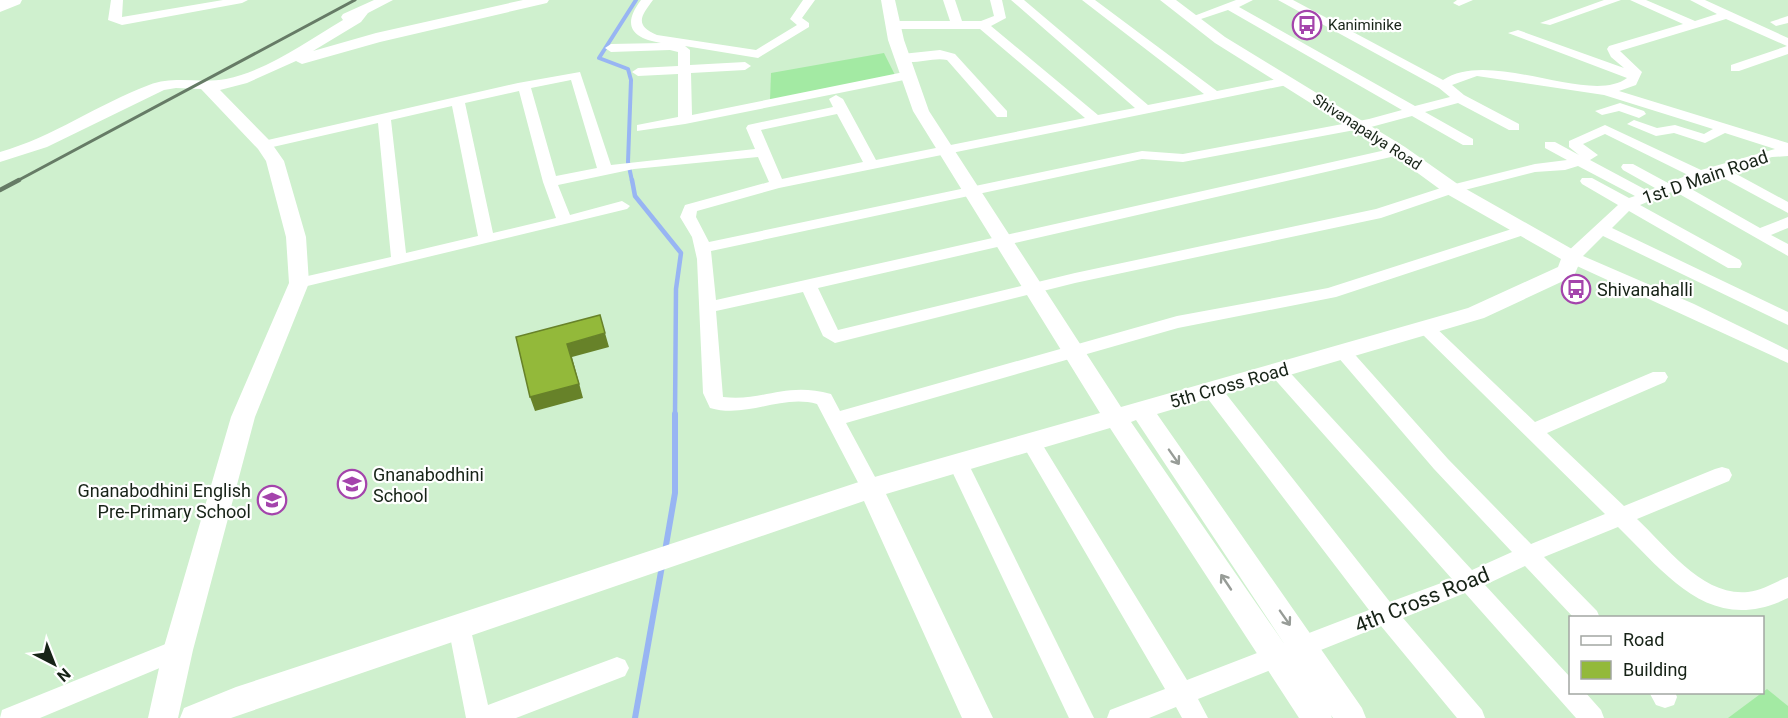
<svg xmlns="http://www.w3.org/2000/svg" width="1788" height="718" viewBox="0 0 1788 718" font-family="Roboto,sans-serif">
	<rect width="100%" height="100%" fill="#cff0ce"/>
	<!-- green -->
	<g fill="#a3eaa3">
		<polygon points="884,53 895,75 770,100 771,73"/>
		<polygon points="1767,689 1788,706 1788,718 1728,718"/>
	</g>
	<g fill="none" stroke-linecap="round" stroke-linejoin="round">
		<!-- stream-far2 -->
		<polyline stroke="#98b5f3" stroke-width="4" points="632,181 628,162 631,80 628,69 599,58 636,0"/>
		<!-- stream-far1 -->
		<polyline stroke="#98b5f3" stroke-width="4.5" points="632,180 635,196 681,253 676,289 675,415"/>
		<!-- stream -->
		<g stroke="#98b5f3" stroke-width="6">
			<polyline points="665,551 675,493 675,414"/>
			<polyline points="635,718 662,566"/>
		</g>
		<!-- minor -->
		<g fill="#fff" fill-rule="evenodd">
			<polygon points="111,0 123,0 122,17 223,0 248,0 242,3 122,25 108,20"/>
			<path d="M641,0H653C641,16 634,25 657,35L756,50L797,25L790,19L803,0H815L802,18L809,23V27L758,58L685,46L690,50V65L745,62L751,66L745,70L691,73L692,115L909,71L915,75L909,79L685,124L637,131V125L678,117V74L638,76L632,72L638,68L678,66V52L670,50L611,52L605,48L611,44L661,43C631,38 622,25 641,0Z"/>
			<path d="M943,0H955L962,21H981L994,16L990,0H1002L1006,18L991,26L1098,115L1135,108L1011,0H1024L1148,105L1204,94L1082,0H1095L1217,91L1287,77L1293,81L1287,85L779,188L697,211L696,217L709,242L1142,151L1183,154L1369,119L1402,110L1228,10L1192,22L1186,19L1236,0H1253L1239,7L1415,106L1450,97L1439,88L1278,0H1293L1443,80C1491,48 1590,106 1627,78L1508,33L1518,30L1624,68L1611,57L1607,49L1609,46L1683,24L1630,0H1646L1695,21L1717,14L1690,0H1705L1788,38V54L1739,71H1731V65L1787,46L1726,19L1620,51L1642,72L1636,85L1619,91L1788,143V156L1772,157L1729,170L1788,202V213L1716,174L1686,186L1760,228L1788,217V228L1771,235L1788,244V256L1674,191L1640,205L1740,260L1742,264L1740,268H1728L1629,211L1612,228L1788,312V325L1603,236L1583,256L1694,304L1788,350V363L1566,261L1564,257L1566,253L1618,205L1582,184L1580,181L1582,178H1592L1629,198L1635,196L1578,166L1565,170L1535,172L1457,192L1381,218L1075,283L835,343L823,336L803,292L716,311L723,397C763,402 785,381 831,394L840,411L1177,316L1328,288L1518,227L1524,225L1532,230L1530,233L1336,297L1178,328L846,423L881,488L878,494L871,496L864,494L817,404C781,394 747,419 710,408L703,393L697,259L692,237L680,217L685,205L769,182L758,157L634,169L558,185L570,215L622,201L630,206L627,209L299,288L291,283L299,278L391,257L378,123L264,149L257,145L259,142L518,83L580,72L611,165L755,149L746,128L748,125L833,107L829,99L836,95L843,99L876,160L1085,118L980,29H894L888,25L894,21H950ZM1477,76L1604,95L1713,129L1704,134L1675,125L1657,128L1634,120L1627,124L1656,136L1674,133L1705,143L1725,133L1775,149L1701,170L1605,125L1569,141V147L1579,155L1555,142H1545V148L1567,160L1535,164L1447,186L1376,209L1075,273L838,330L818,288L1404,154V148L1399,147L716,300L711,251L1142,159L1183,162L1371,127L1412,116L1463,145H1473V139L1425,112L1458,103L1509,130H1519V124L1464,95L1452,85ZM571,80L597,168L556,176L531,88ZM519,91L543,182L556,218L493,233L465,103ZM452,106L478,236L406,253L391,120ZM837,114L863,162L782,179L761,130ZM1605,134L1688,175L1668,183L1633,164H1623L1621,167L1623,170L1655,188L1648,191L1590,160L1598,155L1583,144Z"/>
			<polygon points="1457,0 1473,0 1459,6 1453,3"/>
			<polygon points="1604,0 1621,0 1550,25 1540,23"/>
			<polygon points="1788,16 1788,23 1776,26 1770,22"/>
			<path d="M940,50L955,54L1007,111V117H997L947,60C932,56 908,68 896,58L902,54Z"/>
			<polygon points="1620,103 1644,111 1646,114 1639,118 1619,111 1602,115 1595,111"/>
			<path d="M1426,322L1432,324L1535,422L1653,372H1665L1668,377L1665,382L1547,433L1624,506L1715,469L1722,467L1729,469L1732,475L1729,481L1637,519C1667,547 1703,597 1748,592C1763,590 1775,582 1788,577V598C1711,636 1668,576 1618,527L1544,557L1597,611L1600,618H1574L1525,566L1485,585L1570,677V692H1585L1601,710L1604,718H1576L1465,593L1403,618L1482,710L1485,718H1457L1381,626L1198,699L1208,718H1182L1176,707L1149,718H1107L1110,710L1165,689L1025,449L1022,444L1025,439L1032,437L1039,439L1187,680L1369,610L1205,395L1203,390L1205,385H1219L1390,602L1452,579L1271,375L1268,370L1271,365H1283L1472,570L1512,552L1434,469L1337,356L1334,352L1337,348H1349L1448,459L1531,544L1605,514L1420,332L1417,328Z"/>
			<polygon points="959,457 966,460 969,465 1094,718 1069,718 949,465 952,460"/>
			<polygon points="459,616 467,619 470,626 488,705 617,657 625,660 629,668 625,676 516,718 466,718 448,626 451,619"/>
			<polygon points="178,639 186,643 190,650 186,657 40,718 0,718 2,710"/>
			<polygon points="1649,692 1675,692 1677,697 1674,705 1665,708 1656,705"/>
		</g>
		<!-- tertiary -->
		<g fill="#fff" fill-rule="evenodd">
			<path d="M374,0H393L368,13L361,22L313,51L376,33L523,0H549L547,3L380,42L302,64L296,61L247,83L220,90L270,141L284,161L306,237L309,283L255,417L193,650L178,718H148L163,650L231,417L289,283L286,237L266,161L258,149L201,89L176,88L164,90L47,147L0,162V152C53,137 98,104 149,85C175,75 200,84 226,79C268,70 306,42 343,20L341,17L343,14Z"/>
			<path d="M881,0H895L904,40L929,111L1121,407L1468,308L1558,267L1561,259L1445,193L1393,155L1215,43L1160,0H1176L1225,37L1405,147L1459,185L1579,253L1582,257L1574,276L1484,318L1157,414L1362,708L1366,718H1333L1331,715L1332,718H1299L1110,428L886,494L993,718H962L864,501L231,718H180L184,708L236,687L871,478L1100,413L913,111L888,40ZM1136,420L1285,645L1131,422Z"/>
		</g>
		<!-- trunk -->
		<polygon fill="#fff" fill-rule="evenodd" points="0,0 22,0 20,4 0,12"/>
		<!-- rail-far1 -->
		<polyline stroke="#667b66" stroke-width="3" points="17,181 355,0"/>
		<!-- rail -->
		<polyline stroke="#667b66" stroke-width="4.5" points="0,190 19,180"/>
	</g>
	<!-- shaded-wall -->
	<polygon fill="#678229" points="605,333 609,347 572,357 583,398 535,411 530,397 567,344"/>
	<!-- building -->
	<polygon fill="#93b93a" stroke="#678229" stroke-width="1.5" points="600,315 605,333 567,344 579,384 530,397 516,337"/>
	<!-- one-way arrows -->
	<defs><path id="oneway-shaft" d="M-6 0H5M1.5-3L5.5 0L1.5 3" fill="none" stroke-width="1.6" stroke-linecap="round" stroke-linejoin="round" transform="scale(1.5)"/></defs>
	<g stroke="#979c97">
		<use href="#oneway-shaft" transform="translate(1174 457) rotate(55)"/>
		<use href="#oneway-shaft" transform="translate(1226 582) rotate(-124)"/>
		<use href="#oneway-shaft" transform="translate(1285 618) rotate(55)"/>
	</g>
	<!-- icons -->
	<defs>
		<g id="bus-ring" transform="scale(1.5)"><circle r="9.5" fill="#fff" stroke="#a444ac" stroke-width="1.5"/><path d="M-5-6H5V4H4V6H2V4H-2V6H-4V4H-5ZM-3.5-4V0h7V-4ZM-3.5 1.2v1.5H-2V1.2ZM2 1.2v1.5H3.5V1.2Z" fill="#a444ac"/></g>
		<g id="school-ring" transform="scale(1.5)"><circle r="9.5" fill="#fff" stroke="#a444ac" stroke-width="1.5"/><path d="M0-5L7-2L0 1L-7-2ZM-4 1L0 2.5L4 1V4Q0 6-4 4Z" fill="#a444ac"/></g>
	</defs>
	<g fill-rule="evenodd">
		<use href="#bus-ring" x="1307" y="25"/>
		<use href="#bus-ring" x="1576" y="289"/>
		<use href="#school-ring" x="352" y="484"/>
		<use href="#school-ring" x="272" y="500"/>
	</g>
	<g text-anchor="middle" dominant-baseline="central" stroke-width="4.5" stroke-linejoin="round" paint-order="stroke">
		<!-- far-poi labels -->
		<g font-size="15" fill="#172317" stroke="#fff" text-anchor="start">
			<text x="1328" y="25">Kaniminike</text>
		</g>
		<!-- far-street labels -->
		<g font-size="15" fill="#172317" stroke="#fff">
			<text transform="translate(1367 132) rotate(33)">Shivanapalya Road</text>
		</g>
		<!-- street labels -->
		<g font-size="18" fill="#172317" stroke="#fff">
			<text transform="translate(1705 177) rotate(-19)">1st D Main Road</text>
			<text transform="translate(1229 385) rotate(-16)">5th Cross Road</text>
		</g>
		<!-- poi labels -->
		<g font-size="18" fill="#172317" stroke="#fff" text-anchor="start">
			<text x="1597" y="289">Shivanahalli</text>
			<text x="373" y="474">Gnanabodhini<tspan x="373" dy="21">School</tspan></text>
			<text x="251" y="490" text-anchor="end">Gnanabodhini English<tspan x="251" dy="21">Pre-Primary School</tspan></text>
		</g>
		<!-- near-street labels -->
		<g font-size="21" fill="#172317" stroke="#fff">
			<text transform="translate(1422 600) rotate(-22)">4th Cross Road</text>
		</g>
	</g>
	<!-- legend -->
	<rect x="1569" y="616" width="195" height="78" fill="#ffffff" stroke="#a2a7a2" stroke-width="1.5"/>
	<rect x="1581" y="636" width="30" height="9" fill="#ffffff" stroke="#a2a7a2" stroke-width="1.5"/>
	<text x="1623" y="646" font-size="18" fill="#172317">Road</text>
	<rect x="1581" y="661" width="30" height="18" fill="#93b93a" stroke="#a2a7a2" stroke-width="1.5"/>
	<text x="1623" y="676" font-size="18" fill="#172317">Building</text>
	<!-- north arrow -->
	<g transform="translate(54 664) rotate(138)" stroke="#ffffff" stroke-width="4.5" paint-order="stroke">
	<path d="M0-4.5L10 22L0 15L-10 22Z" fill="#172317"/>
	<text y="-9" font-size="16" font-weight="bold" text-anchor="middle" fill="#172317">N</text>
	</g>
</svg>
